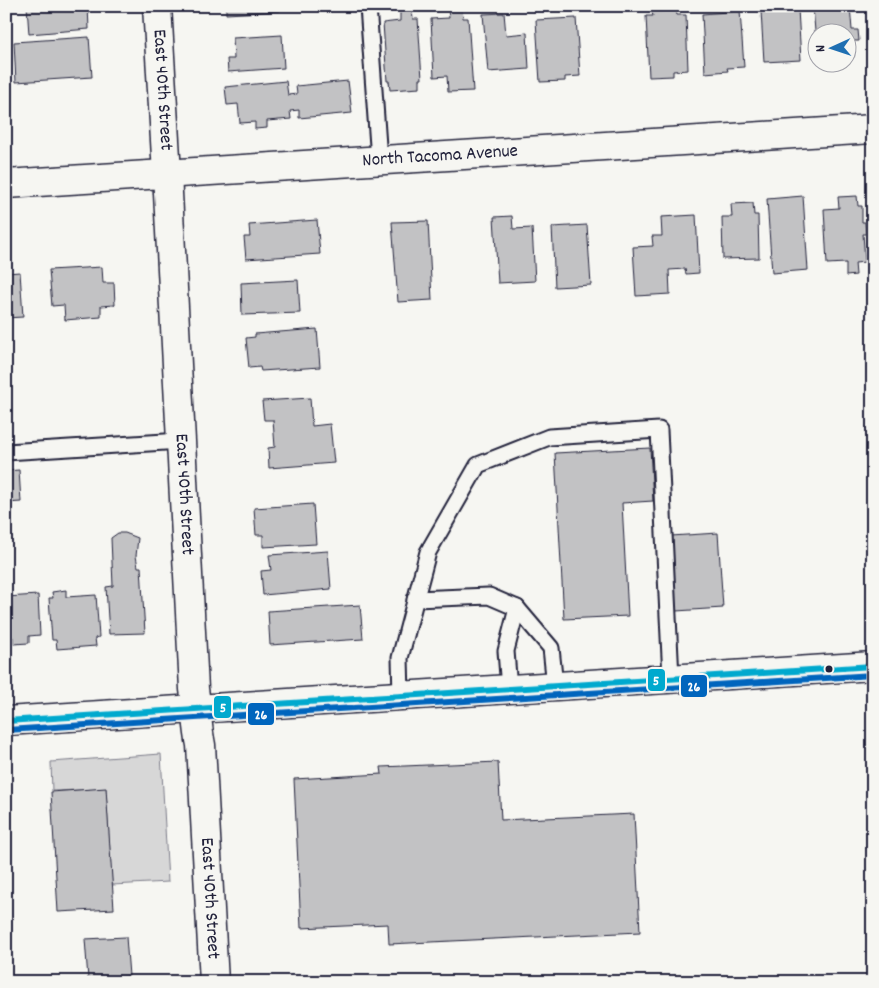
<svg xmlns="http://www.w3.org/2000/svg" width="879" height="988" viewBox="0 0 879 988" font-family="Dekko,sans-serif">
	<rect width="100%" height="100%" fill="#f6f6f2"/>
	<filter id="ink" filterUnits="userSpaceOnUse"><feTurbulence type="fractalNoise" baseFrequency=".02" numOctaves="2"/><feDisplacementMap in="SourceGraphic" scale="10" xChannelSelector="R" yChannelSelector="G"/><feConvolveMatrix kernelMatrix="1 2 1 2 8 2 1 2 1" color-interpolation-filters="sRGB"/></filter>
	<g filter="url(#ink)">
		<!-- green -->
		<polygon fill="#d7d7d7" stroke="#7c7c89" points="161,754 168,882 112,885 106,789 52,791 51,762"/>
		<!-- building -->
		<g fill="#c2c2c4" stroke="#22223b">
			<polygon points="27,6 88,6 89,29 29,34"/>
			<polygon points="226,6 279,6 280,11 226,14"/>
			<polygon points="813,6 850,6 852,30 858,30 859,41 853,41 854,57 846,58 846,32 816,32 816,44"/>
			<polygon points="462,9 463,18 468,18 473,91 448,92 447,76 434,77 431,19 449,18 448,10"/>
			<polygon points="798,9 801,60 764,62 761,11"/>
			<polygon points="412,10 413,19 418,19 422,79 420,79 420,88 390,90 389,81 387,81 383,23 400,21 400,11"/>
			<polygon points="676,11 677,15 686,15 688,70 673,71 673,76 649,77 646,16 653,16 652,12"/>
			<polygon points="740,11 744,67 727,68 728,71 705,73 702,14"/>
			<polygon points="504,13 506,35 527,33 529,69 488,72 483,14"/>
			<polygon points="576,18 580,76 565,77 565,81 540,82 536,20"/>
			<polygon points="282,35 284,68 228,72 227,59 234,59 233,38"/>
			<polygon points="89,37 92,77 16,82 14,42"/>
			<polygon points="286,81 288,95 297,94 296,86 348,81 352,113 299,118 299,110 290,111 291,119 267,121 267,128 255,129 255,122 240,123 238,104 227,105 225,87"/>
			<polygon points="803,196 808,270 772,273 767,199"/>
			<polygon points="857,196 858,206 862,206 862,222 865,222 866,234 863,234 865,262 855,263 856,275 846,276 846,263 827,264 824,209 839,208 838,197"/>
			<polygon points="753,203 754,215 758,215 759,258 723,259 722,217 732,217 731,204"/>
			<polygon points="696,215 699,273 686,274 685,269 669,270 670,294 636,296 633,247 653,246 652,236 662,236 661,217"/>
			<polygon points="512,216 513,229 532,228 535,281 498,283 494,217"/>
			<polygon points="317,220 320,254 246,259 244,237 250,237 249,225"/>
			<polygon points="428,221 432,300 398,302 392,222"/>
			<polygon points="587,225 591,285 555,287 552,227"/>
			<polygon points="102,267 103,283 114,283 115,305 101,306 101,317 65,320 64,305 52,306 49,270"/>
			<polygon points="20,272 23,317 6,318 6,273"/>
			<polygon points="298,280 300,313 242,315 241,283"/>
			<polygon points="317,329 320,367 261,371 260,367 249,368 246,338 255,337 255,334"/>
			<polygon points="310,398 312,426 330,424 334,463 269,468 268,448 275,447 273,420 264,420 262,401"/>
			<polygon points="650,448 653,501 622,503 628,616 564,619 555,453"/>
			<polygon points="19,470 21,502 6,503 6,471"/>
			<polygon points="313,504 316,544 263,547 263,535 256,535 254,508"/>
			<polygon points="118,533 125,533 138,538 136,556 138,567 141,567 145,633 109,634 106,587 113,586 111,538"/>
			<polygon points="718,533 723,608 676,611 671,536"/>
			<polygon points="328,551 331,589 263,595 261,571 271,570 269,555"/>
			<polygon points="66,590 66,597 96,595 99,637 95,638 96,646 57,649 56,640 52,640 49,598 53,598 52,592"/>
			<polygon points="38,595 40,635 29,636 29,643 13,644 13,637 6,638 6,597"/>
			<polygon points="360,605 363,639 270,645 268,611"/>
			<polygon points="498,762 501,820 634,814 640,932 389,944 388,924 301,928 294,779 382,774 381,767"/>
			<polygon points="106,788 114,909 58,912 51,792"/>
			<polygon points="126,937 129,976 88,979 85,939"/>
		</g>
		<g fill="none" stroke-linecap="round" stroke-linejoin="round">
			<!-- lane casing -->
			<g stroke="#22223b" stroke-width="19">
				<g id="lane">
					<polyline points="368,6 379,160"/>
					<polyline points="6,452 181,441"/>
					<polyline points="415,599 489,596 517,608 551,648 555,686"/>
					<polyline points="509,689 506,651 517,608"/>
					<polyline points="401,695 400,658 428,552 478,465 549,437 659,430 671,678"/>
				</g>
			</g>
			<!-- street casing -->
			<g stroke="#22223b" stroke-width="31">
				<g id="street">
					<path id="s1" d="M157,6L167,174L194,689C197,708 197,727 201,745L214,982"/>
					<path id="s2" d="M6,184L873,129"/>
				</g>
			</g>
			<!-- primary casing -->
			<g stroke="#22223b" stroke-width="31">
				<polyline id="primary" points="6,721 873,666"/>
			</g>
			<!-- lane -->
			<use href="#lane" stroke="#f6f6f2" stroke-width="15"/>
			<!-- street -->
			<use href="#street" stroke="#f6f6f2" stroke-width="28"/>
			<!-- primary -->
			<use href="#primary" stroke="#f6f6f2" stroke-width="28"/>
			<!-- bus-1 casing -->
			<g stroke="#f6f6f2" stroke-width="10">
				<polyline id="bus-1" points="6,721 873,666"/>
			</g>
			<!-- bus-2 casing -->
			<g stroke="#f6f6f2" stroke-width="10">
				<polyline id="bus-2" points="7,730 873,675"/>
			</g>
			<!-- bus-1 -->
			<use href="#bus-1" stroke="#00a9ce" stroke-width="6"/>
			<!-- bus-2 -->
			<use href="#bus-2" stroke="#0065bd" stroke-width="6"/>
		</g>
	</g>
	<!-- markers -->
	<circle fill="#22223b" stroke="#f6f6f2" stroke-width="2" cx="829" cy="669" r="4.5"/>
	<g text-anchor="middle" dominant-baseline="central" stroke-width="4" stroke-linejoin="round" paint-order="stroke">
		<!-- street labels -->
		<g font-size="19" fill="#22223b" stroke="#f6f6f2">
			<text stroke="none"><textPath href="#s1" startOffset="84">East 40th Street</textPath></text>
			<text stroke="none"><textPath href="#s2" startOffset="435">North Tacoma Avenue</textPath></text>
			<text stroke="none"><textPath href="#s1" startOffset="489">East 40th Street</textPath></text>
			<text stroke="none"><textPath href="#s1" startOffset="894">East 40th Street</textPath></text>
		</g>
	</g>
	<g stroke="#f6f6f2" stroke-width="2">
		<rect x="647" y="668" width="19" height="24" rx="5" fill="#00a9ce"/>
		<rect x="680" y="674" width="28" height="24" rx="5" fill="#0065bd"/>
		<rect x="213" y="695" width="19" height="24" rx="5" fill="#00a9ce"/>
		<rect x="247" y="702" width="28" height="24" rx="5" fill="#0065bd"/>
	</g>
	<g font-size="14" text-anchor="middle" font-weight="bold" fill="#fff">
		<text x="656" y="685">5</text>
		<text x="694" y="691">26</text>
		<text x="223" y="712">5</text>
		<text x="261" y="719">26</text>
	</g>
	<!-- margin -->
	<rect width="879" height="988" fill="none" stroke="#f6f6f2" stroke-width="25"/>
	<rect x="12" y="12" width="854" height="963" fill="none" stroke="#22223b" stroke-width="2" filter="url(#ink)"/>
	<!-- north arrow -->
	<g transform="translate(832 48) rotate(267)"><circle r="24" fill="#f6f6f2" stroke="#a1a1a9"/>
	<path d="M0-4L9 19L0 12L-9 19Z" fill="#1f6fb2"/>
	<text y="-8" font-size="14" font-weight="bold" text-anchor="middle" fill="#22223b">N</text>
	</g>
</svg>
